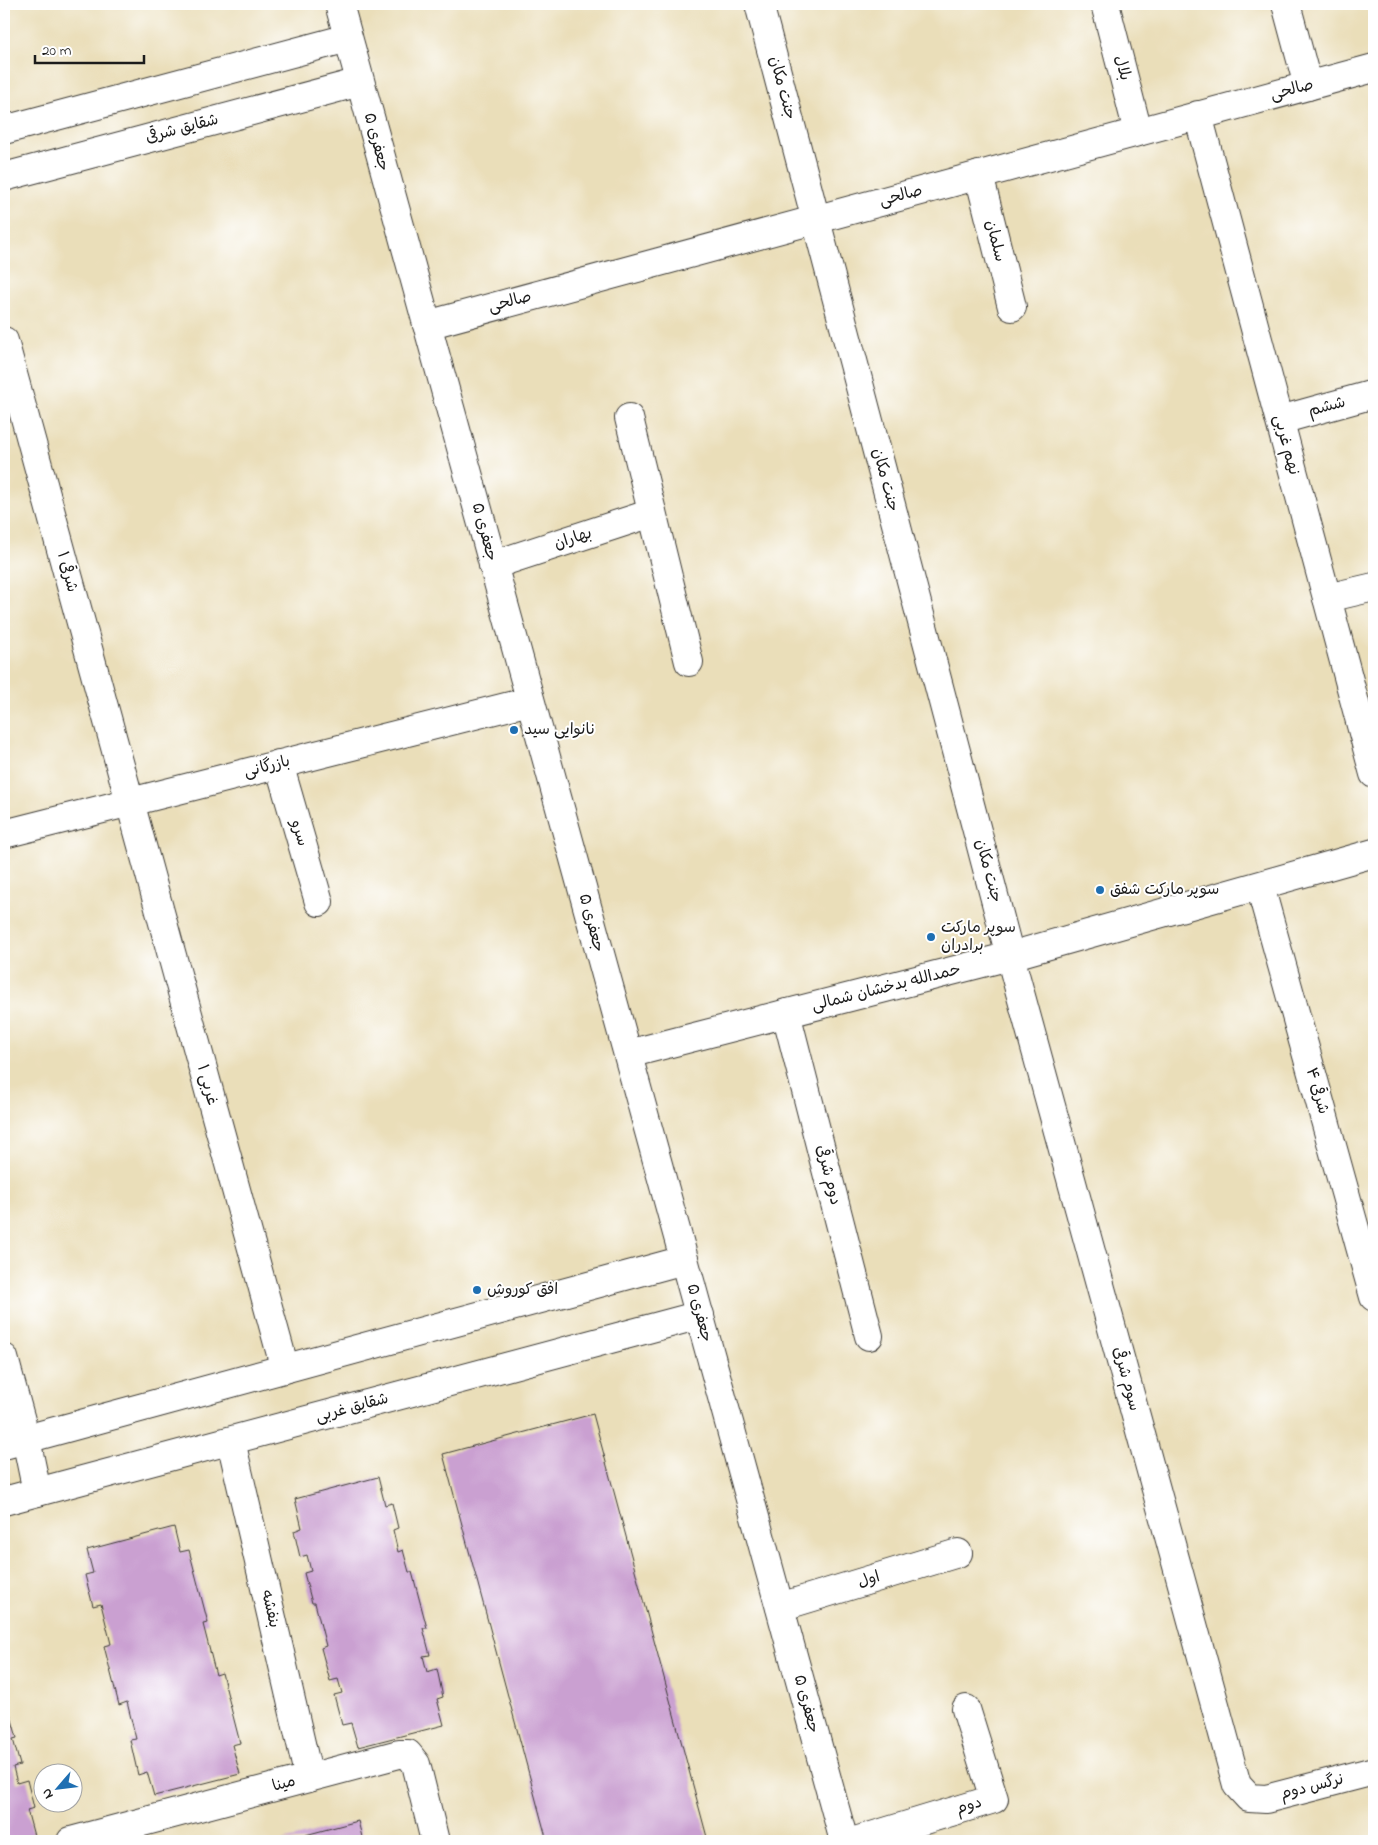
<svg xmlns="http://www.w3.org/2000/svg" width="1378" height="1845" viewBox="0 0 1378 1845" font-family="'Indie Flower','Playpen Sans Arabic',sans-serif">
	<rect width="100%" height="100%" fill="#fff"/>
	<filter id="ink" filterUnits="userSpaceOnUse"><feTurbulence type="fractalNoise" baseFrequency=".02" numOctaves="2"/><feDisplacementMap in="SourceGraphic" scale="10" xChannelSelector="R" yChannelSelector="G"/><feConvolveMatrix kernelMatrix="1 2 1 2 8 2 1 2 1" color-interpolation-filters="sRGB"/></filter>
	<filter id="wash" filterUnits="userSpaceOnUse"><feTurbulence type="fractalNoise" baseFrequency=".0096" numOctaves="4" result="noise"/><feDisplacementMap in="SourceGraphic" scale="20" xChannelSelector="R" yChannelSelector="G"/><feGaussianBlur stdDeviation="1.12" result="paint"/><feColorMatrix in="noise" values="0 0 0 0 0 0 0 0 0 0 0 0 0 0 0 0 0 1.4 0 .05"/><feComposite in="paint" operator="in"/></filter>
	<g filter="url(#wash)">
		<rect width="100%" height="100%" fill="#eadeb9"/>
		<g id="blocks">
			<!-- building -->
			<g fill="#caa0d1">
				<polygon points="593,1414 708,1841 547,1841 443,1454"/>
				<polygon points="378,1477 385,1505 392,1503 398,1528 393,1530 398,1552 403,1550 409,1572 412,1572 427,1628 423,1628 430,1655 423,1656 427,1672 437,1669 443,1697 437,1699 444,1725 358,1747 351,1723 342,1725 334,1695 342,1693 338,1679 330,1681 321,1648 326,1646 315,1603 312,1603 304,1573 311,1571 307,1555 300,1557 294,1531 302,1528 295,1499"/>
				<polygon points="174,1527 180,1552 189,1550 208,1623 203,1624 216,1675 222,1673 240,1743 232,1745 240,1774 154,1796 147,1772 138,1775 130,1740 136,1739 127,1702 119,1705 104,1646 111,1644 101,1604 93,1606 85,1575 93,1573 87,1550"/>
				<polygon points="4,1691 17,1738 13,1739 20,1765 13,1767 17,1783 27,1780 34,1808 27,1810 34,1836 12,1841 4,1841"/>
				<polygon points="358,1821 363,1841 283,1841"/>
			</g>
		</g>
	</g>
	<g filter="url(#ink)">
		<use href="#blocks" fill-opacity="0" stroke="#3b3934" stroke-width="1"/>
		<g fill="none" stroke-linecap="round" stroke-linejoin="round">
			<!-- minor casing -->
			<g stroke="#3b3934" stroke-width="30">
				<g id="minor">
					<polyline points="339,4 844,1841"/>
					<polyline points="759,4 1010,956 1237,1785 1249,1798 1266,1799 1374,1771"/>
					<polyline points="1105,4 1138,132"/>
					<polyline points="1286,4 1308,86"/>
					<polyline points="1198,115 1374,774"/>
					<polyline points="979,175 1012,307"/>
					<polyline points="427,325 1374,68"/>
					<polyline points="4,341 285,1369"/>
					<polyline points="629,418 689,662"/>
					<polyline points="1280,420 1374,394"/>
					<polyline points="493,565 652,513"/>
					<polyline points="1327,598 1374,587"/>
					<polyline points="279,764 319,902"/>
					<polyline points="4,834 530,701"/>
					<polyline points="1260,886 1374,1297"/>
					<polyline points="786,1013 869,1336"/>
					<polyline points="628,1054 1010,956 1374,853"/>
					<polyline points="4,1358 26,1439 37,1492"/>
					<polyline points="231,1441 309,1778"/>
					<polyline points="780,1607 958,1553"/>
					<polyline points="71,1841 399,1754 408,1754 416,1764 435,1841"/>
					<polyline points="855,1841 994,1799 966,1709"/>
				</g>
			</g>
			<!-- tertiary casing -->
			<g stroke="#3b3934" stroke-width="30">
				<g id="tertiary">
					<polyline points="4,130 348,38"/>
					<polyline points="4,177 360,82"/>
					<polyline points="4,1445 684,1260"/>
					<polyline points="4,1501 700,1315"/>
				</g>
			</g>
			<!-- minor -->
			<use href="#minor" stroke="#fff" stroke-width="28"/>
			<!-- tertiary -->
			<use href="#tertiary" stroke="#fff" stroke-width="28"/>
		</g>
	</g>
	<!-- markers -->
	<g fill="#1f6fb2" stroke="#fff" stroke-width="2">
		<circle cx="514" cy="730" r="5"/>
		<circle cx="1100" cy="890" r="5"/>
		<circle cx="931" cy="937" r="5"/>
		<circle cx="477" cy="1290" r="5"/>
	</g>
	<g text-anchor="middle" dominant-baseline="central" stroke-width="4" stroke-linejoin="round" paint-order="stroke">
		<!-- street labels -->
		<g font-size="16" fill="#1c1c1c" stroke="#fff">
			<text transform="translate(1122 68) rotate(76)">بلال</text>
			<text transform="translate(782 88) rotate(75)">جنت مکان</text>
			<text transform="translate(1292 90) rotate(-15)">صالحی</text>
			<text transform="translate(182 129) rotate(-15)">شقایق شرقی</text>
			<text transform="translate(376 142) rotate(75)">جعفری ۵</text>
			<text transform="translate(901 196) rotate(-15)">صالحی</text>
			<text transform="translate(995 241) rotate(76)">سلمان</text>
			<text transform="translate(510 302) rotate(-15)">صالحی</text>
			<text transform="translate(1327 407) rotate(-15)">ششم</text>
			<text transform="translate(1286 445) rotate(75)">نهم غربی</text>
			<text transform="translate(885 480) rotate(75)">جنت مکان</text>
			<text transform="translate(484 532) rotate(75)">جعفری ۵</text>
			<text transform="translate(573 539) rotate(-18)">بهاران</text>
			<text transform="translate(67 572) rotate(75)">۱ شرقی</text>
			<text transform="translate(267 767) rotate(-14)">بازرگانی</text>
			<text transform="translate(299 833) rotate(74)">سرو</text>
			<text transform="translate(988 871) rotate(75)">جنت مکان</text>
			<text transform="translate(591 923) rotate(75)">جعفری ۵</text>
			<text transform="translate(886 988) rotate(-14)">حمدالله بدخشان شمالی</text>
			<text transform="translate(207 1085) rotate(75)">۱ غربی</text>
			<text transform="translate(1317 1091) rotate(74)">۴ شرقی</text>
			<text transform="translate(828 1175) rotate(76)">دوم شرقی</text>
			<text transform="translate(699 1313) rotate(75)">جعفری ۵</text>
			<text transform="translate(1126 1379) rotate(75)">سوم شرقی</text>
			<text transform="translate(352 1408) rotate(-15)">شقایق غربی</text>
			<text transform="translate(869 1580) rotate(-17)">اول</text>
			<text transform="translate(270 1609) rotate(77)">بنفشه</text>
			<text transform="translate(806 1704) rotate(75)">جعفری ۵</text>
			<text transform="translate(284 1784) rotate(-15)">مینا</text>
			<text transform="translate(1312 1787) rotate(-14)">نرگس دوم</text>
			<text transform="translate(969 1806) rotate(-17)">دوم</text>
		</g>
		<!-- poi labels -->
		<g font-size="16" fill="#1c1c1c" stroke="#fff" text-anchor="start">
			<text x="524" y="730">نانوایی سید</text>
			<text x="1110" y="890">سوپر مارکت شفق</text>
			<text x="941" y="928">سوپر مارکت<tspan x="941" dy="18">برادران</tspan></text>
			<text x="487" y="1290">افق کوروش</text>
		</g>
	</g>
	<!-- margin -->
	<rect width="1378" height="1845" fill="none" stroke="#fff" stroke-width="20"/>
	<!-- north arrow -->
	<g transform="translate(58 1788) rotate(242)"><circle r="24" fill="#ffffff" stroke="#a4a4a4"/>
	<path d="M0-4L9 19L0 12L-9 19Z" fill="#1f6fb2"/>
	<text y="-8" font-size="14" font-weight="bold" text-anchor="middle" fill="#1c1c1c">N</text>
	</g>
	<!-- scale -->
	<path d="M35 55v8h109v-8" fill="none" stroke="#1c1c1c" stroke-width="2.5"/>
	<text x="42" y="55" font-size="15" fill="#1c1c1c" stroke="#ffffff" stroke-width="4" paint-order="stroke">20 m</text>
</svg>
